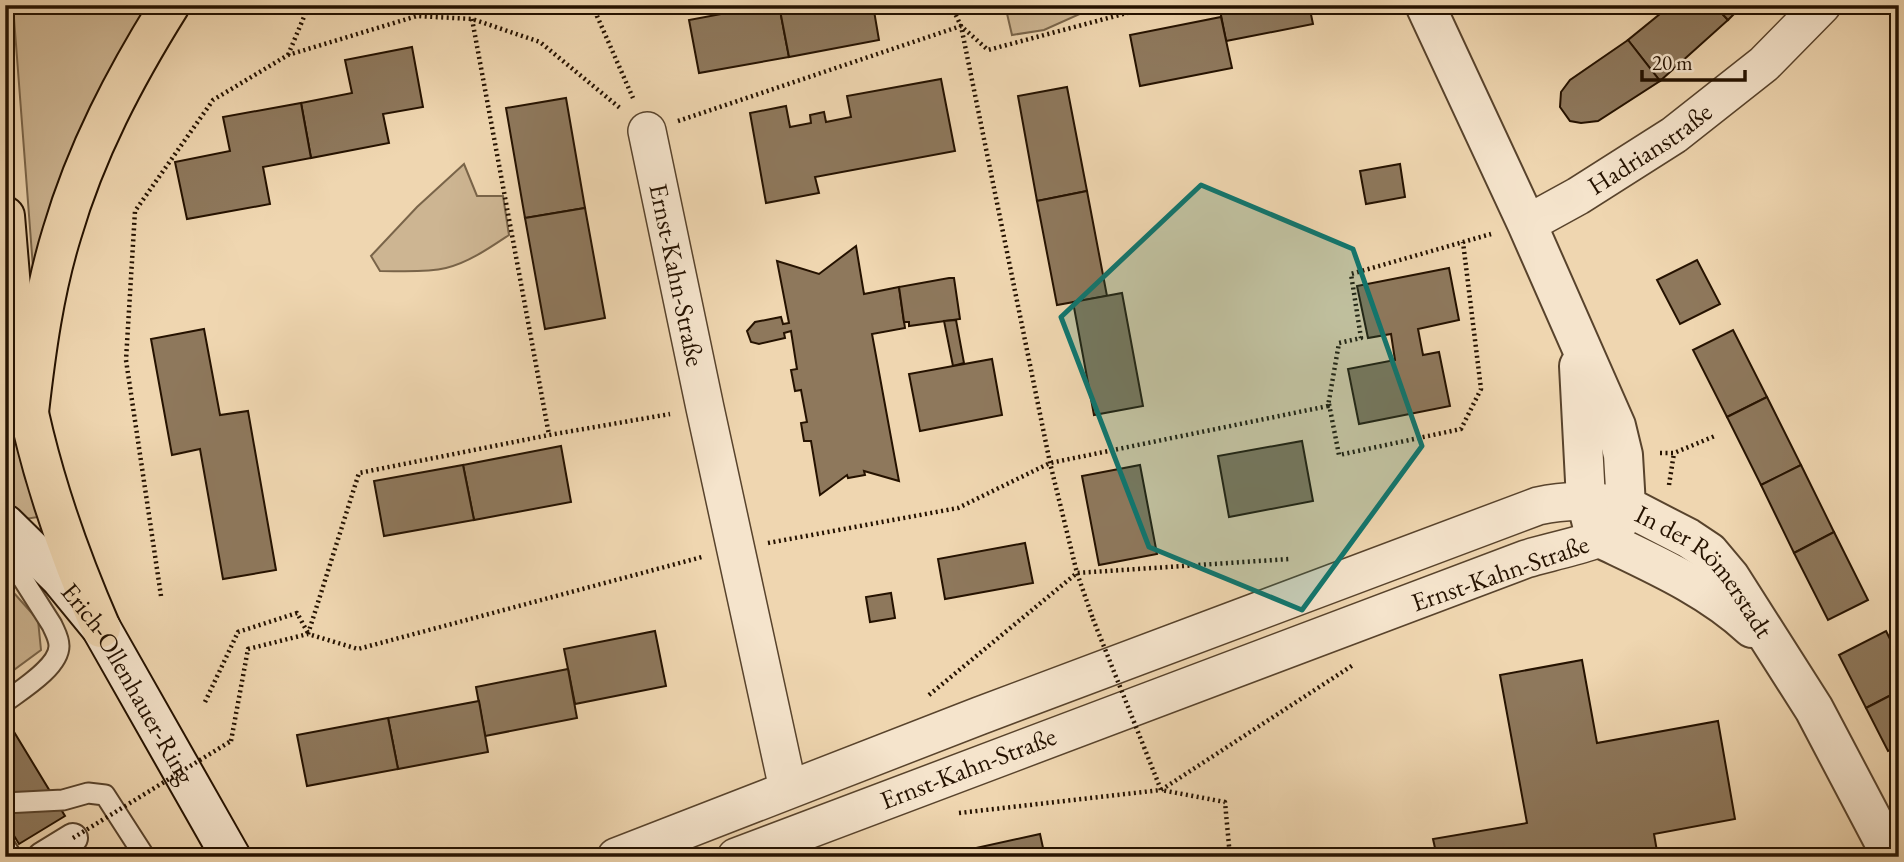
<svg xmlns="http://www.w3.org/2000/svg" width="1904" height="862" viewBox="0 0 1904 862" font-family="'EB Garamond',serif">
	<rect width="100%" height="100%" fill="#efd6b0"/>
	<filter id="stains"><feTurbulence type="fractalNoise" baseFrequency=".00286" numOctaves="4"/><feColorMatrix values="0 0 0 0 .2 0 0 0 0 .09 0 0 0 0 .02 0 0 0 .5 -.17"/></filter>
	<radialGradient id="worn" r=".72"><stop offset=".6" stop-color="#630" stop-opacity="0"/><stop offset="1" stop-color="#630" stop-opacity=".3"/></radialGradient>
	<!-- green -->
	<g fill="#cdb592" stroke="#796449" stroke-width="2">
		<polygon points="13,5 150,5 36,307"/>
		<polygon points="1005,5 1090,5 1091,9 1044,30 1012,35"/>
		<path d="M464,164L477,196H503L509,235C491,247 468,263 446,268C425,273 401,271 380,271L371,256L417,207Z"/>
		<polygon points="5,396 38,517 19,520 5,504"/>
		<polygon points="5,583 38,620 41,650 7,675 5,672"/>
	</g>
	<!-- building -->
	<g fill="#8e785c" stroke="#251200" stroke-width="2">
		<polygon points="769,5 779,5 789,57 699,73 689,20"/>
		<polygon points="779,5 873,5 879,40 789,57"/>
		<polygon points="1219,5 1309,5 1313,24 1226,41"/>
		<polygon points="1671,5 1714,5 1728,20 1660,81 1628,40"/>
		<polygon points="1714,5 1743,5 1728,20"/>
		<polygon points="1221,17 1232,68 1140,86 1130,35"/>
		<polygon points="1628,40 1660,81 1598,121 1581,123 1570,121 1560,107 1561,92 1570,80"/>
		<polygon points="412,47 423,107 383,114 389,143 311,158 301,103 352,93 345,60"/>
		<polygon points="941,79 955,151 815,177 819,193 766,203 750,113 786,106 790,127 811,123 810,115 824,112 826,122 851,117 847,96"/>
		<polygon points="1067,87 1087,191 1037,201 1018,96"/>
		<polygon points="566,98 585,208 525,218 506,108"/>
		<polygon points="301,103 311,158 263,167 270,204 187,219 175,162 230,151 223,117"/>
		<polygon points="1400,164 1405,197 1366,204 1360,171"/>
		<polygon points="1087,191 1107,296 1057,305 1037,201"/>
		<polygon points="585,208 605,318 545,329 525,218"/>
		<polygon points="856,246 864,294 899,287 905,328 872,334 899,481 864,471 865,475 848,478 847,475 820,495 811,441 804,441 801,423 807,422 801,390 795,391 791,370 797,369 791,331 784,333 785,338 759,344 751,342 747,331 755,322 781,317 783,324 789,323 777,261 819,274"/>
		<polygon points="1697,260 1720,304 1680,324 1657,280"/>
		<polygon points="1449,268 1459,320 1418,329 1423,355 1439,352 1450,406 1359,424 1348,369 1395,360 1391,334 1368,338 1357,286"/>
		<polygon points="949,278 954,278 960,319 909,326 909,322 904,322 899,287"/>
		<polygon points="1122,293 1143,406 1094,415 1073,302"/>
		<polygon points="956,320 964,363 953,366 944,321"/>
		<polygon points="204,329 220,415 248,411 276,570 223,579 200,449 172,455 151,339"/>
		<polygon points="1733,330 1767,397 1727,417 1693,350"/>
		<polygon points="992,359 1002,415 920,431 909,374"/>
		<polygon points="1767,397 1801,465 1761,485 1727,417"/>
		<polygon points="1302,441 1313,501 1229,517 1218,456"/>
		<polygon points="561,446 571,502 474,520 463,465"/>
		<polygon points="463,465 474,520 384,536 374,481"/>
		<polygon points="1140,465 1157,554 1099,565 1082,476"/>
		<polygon points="1801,465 1834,532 1794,553 1761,485"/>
		<polygon points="1834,532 1868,600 1828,620 1794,553"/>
		<polygon points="1025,543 1033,583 945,599 938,559"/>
		<polygon points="891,593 895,618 870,622 866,597"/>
		<polygon points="655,631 666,686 575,704 564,649"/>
		<polygon points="1886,631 1899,657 1899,691 1866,708 1839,655"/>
		<polygon points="1582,660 1597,743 1718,721 1735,819 1654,834 1658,857 1437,857 1433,839 1527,823 1500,675"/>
		<polygon points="568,669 577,718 485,736 476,687"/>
		<polygon points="1899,691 1899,746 1888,751 1866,708"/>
		<polygon points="479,701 488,752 398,769 388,718"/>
		<polygon points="5,717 65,816 19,844 5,821"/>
		<polygon points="388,718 398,769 307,786 297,735"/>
		<polygon points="1040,834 1045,857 978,857 976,848"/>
	</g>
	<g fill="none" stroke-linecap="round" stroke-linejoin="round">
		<!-- service casing -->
		<g stroke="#58432c" stroke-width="23">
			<g id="service">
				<path d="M5,551L52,625C55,632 59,638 59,646C59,667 21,690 5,702"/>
				<polyline points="5,803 63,800 88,793 105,795 145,857"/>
				<polyline points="5,846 12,857"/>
			</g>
		</g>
		<!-- pedestrian casing -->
		<g stroke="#58432c" stroke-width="32">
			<polyline id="pedestrian" points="42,857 73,838"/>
		</g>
		<!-- minor casing -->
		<g stroke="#58432c" stroke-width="40">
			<g id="minor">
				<path id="s1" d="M647,131L705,408L788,789"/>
				<path id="s2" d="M1527,224L1578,196L1674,135L1764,64L1822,5"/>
				<path d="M616,857L979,716L1538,506C1569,499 1595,501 1626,506C1623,514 1620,524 1614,530C1605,541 1544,553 1526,559L736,857"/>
			</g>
		</g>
		<!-- tertiary casing -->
		<g stroke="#58432c" stroke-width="42">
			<g id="tertiary">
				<path id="s3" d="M1425,5L1527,224L1616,426L1623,455L1626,506L1688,538L1709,552L1730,577L1814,709L1892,857"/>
				<path d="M1579,366L1586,500L1592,524L1602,539C1654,564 1709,588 1752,628"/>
			</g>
		</g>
		<!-- secondary casing -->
		<g stroke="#251200" stroke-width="42">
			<g id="secondary">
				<path id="s4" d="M5,524L60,578L101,628L231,857"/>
			</g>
		</g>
		<!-- trunk casing -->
		<g stroke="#251200" stroke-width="42">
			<g id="trunk">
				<path d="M5,216C9,262 12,308 18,354C32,449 63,541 101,628"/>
				<path d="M29,412C36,351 44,291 62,233C86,151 125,77 170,5"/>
			</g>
		</g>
		<!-- path -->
		<g stroke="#251200" stroke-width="4.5" stroke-dasharray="2 3.5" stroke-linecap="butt">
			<polyline points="595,5 597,16 633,98"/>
			<polyline points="951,5 961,26 1050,463 1077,573 1093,619"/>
			<polyline points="472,19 549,435"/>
			<polyline points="288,55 309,5"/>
			<polyline points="678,121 961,26 988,50 1157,5"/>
			<polyline points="1329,404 1339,455 1461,429 1481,389 1463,242"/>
			<polyline points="1660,453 1674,453 1715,436"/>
			<polyline points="1669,485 1674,453"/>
			<polyline points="768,543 958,508 1050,463 1328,406 1339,343 1361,338 1351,274 1491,234"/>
			<polyline points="161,596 126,360 135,211 213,100 288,55 417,16 472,19 540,42 620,108"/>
			<polyline points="308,634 359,473 549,435 670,414"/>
			<polyline points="929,695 1077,573 1289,559"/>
			<polyline points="205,702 238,632 297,613 308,633"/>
			<polyline points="231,741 248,649 308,634 358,649 702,557"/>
			<polyline points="1144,747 1161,790 1225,802 1230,857"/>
			<polyline points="959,813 1161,790 1353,665"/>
		</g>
		<!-- service -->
		<use href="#service" stroke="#f5e4cc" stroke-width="19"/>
		<!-- pedestrian -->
		<use href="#pedestrian" stroke="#f5e4cc" stroke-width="28"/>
		<!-- minor -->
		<use href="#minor" stroke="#f5e4cc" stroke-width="37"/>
		<!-- tertiary -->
		<use href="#tertiary" stroke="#f5e4cc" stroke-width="38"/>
		<!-- secondary -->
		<use href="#secondary" stroke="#f5e4cc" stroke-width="38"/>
		<!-- trunk -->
		<use href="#trunk" stroke="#efd6b0" stroke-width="38"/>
		<!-- path-bridge -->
		<g stroke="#251200" stroke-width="4.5" stroke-dasharray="2 3.5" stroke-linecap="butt">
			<polyline points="1093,619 1144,747"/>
			<polyline points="73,838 231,741"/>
		</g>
	</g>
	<!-- marked area -->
	<path fill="#0f766e" fill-opacity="0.2" stroke="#0f766e" stroke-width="5" stroke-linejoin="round" d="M1201,185L1353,249L1422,446L1302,610L1149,547L1061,317Z"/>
	<g text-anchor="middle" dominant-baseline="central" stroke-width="6" stroke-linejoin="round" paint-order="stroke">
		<!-- street labels -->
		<g font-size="26" fill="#251200" stroke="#f5e4cc">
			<text stroke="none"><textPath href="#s2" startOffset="144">Hadrianstraße</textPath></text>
			<text stroke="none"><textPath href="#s1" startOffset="147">Ernst-Kahn-Straße</textPath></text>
			<text transform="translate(1500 573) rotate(-19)">Ernst-Kahn-Straße</text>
			<text stroke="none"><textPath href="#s3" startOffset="648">In der Römerstadt</textPath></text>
			<text stroke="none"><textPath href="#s4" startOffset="203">Erich-Ollenhauer-Ring</textPath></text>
			<text transform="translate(968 768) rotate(-21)">Ernst-Kahn-Straße</text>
		</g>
	</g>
	<!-- margin -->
	<rect width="1904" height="862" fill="none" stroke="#efd6b0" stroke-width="28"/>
	<rect x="7" y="7" width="1890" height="848" fill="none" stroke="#251200" stroke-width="3.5"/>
	<rect x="14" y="14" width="1876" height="834" fill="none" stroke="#251200" stroke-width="2"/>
	<!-- scale -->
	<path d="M1642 70v10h103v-10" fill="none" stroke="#251200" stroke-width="3.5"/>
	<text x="1652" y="70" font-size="21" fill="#251200" stroke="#f5e4cc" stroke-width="5" paint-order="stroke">20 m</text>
	<rect width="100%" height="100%" filter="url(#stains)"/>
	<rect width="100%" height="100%" fill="url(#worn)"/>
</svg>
